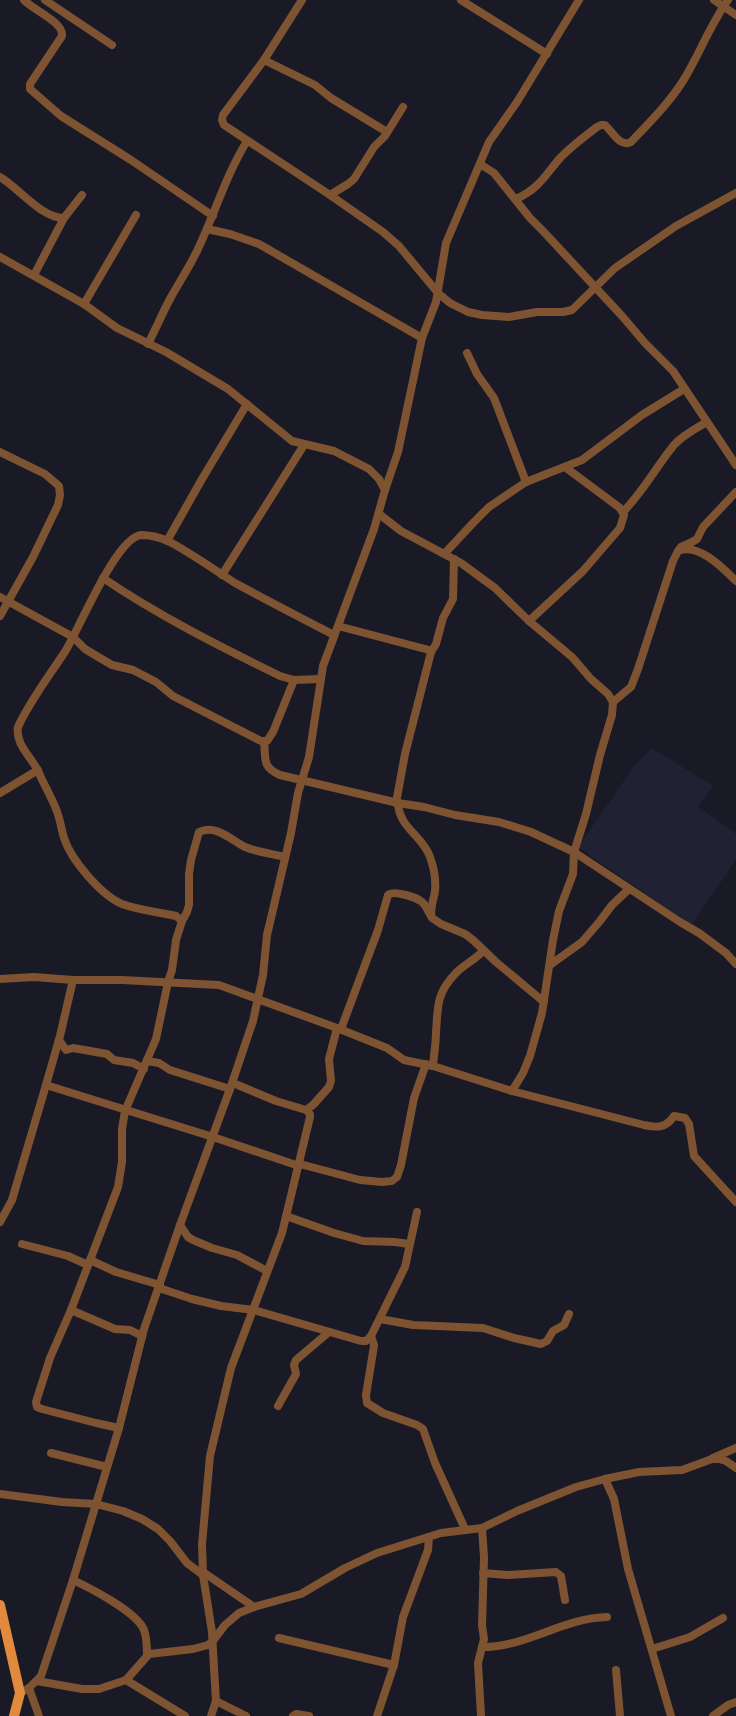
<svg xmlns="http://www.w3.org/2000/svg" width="736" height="1716" viewBox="0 0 736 1716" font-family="'Fira Sans',sans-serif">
	<rect width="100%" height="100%" fill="#191a26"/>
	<!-- built -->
	<polygon fill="#202133" points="652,748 713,786 698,806 736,834 736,860 691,925 578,847 635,765"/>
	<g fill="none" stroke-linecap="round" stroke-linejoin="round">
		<!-- minor -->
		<g stroke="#7d5331" stroke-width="8">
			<path d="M24,0C33,10 64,22 62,36L30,84V89L61,116L131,160L213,216"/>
			<polyline points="45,0 112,45"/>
			<polyline points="302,0 264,60 223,115 222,120 224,125 330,195 383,232 399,246 438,293 450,303 468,312 482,315 509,317 537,312 563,312 572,310 615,268 676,226 736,193"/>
			<polyline points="461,0 547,54"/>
			<polyline points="714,0 736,15"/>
			<polyline points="264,60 315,85 331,98 387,132"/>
			<polyline points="480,164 494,173 530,218 543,231 622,316 645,343 673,371 736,465"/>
			<path d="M0,177C19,188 41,218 64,218L82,195"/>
			<polyline points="330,195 348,184 354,179 374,147 385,136 403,107"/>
			<path d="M516,199C540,188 545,175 561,157C572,146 585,136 597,127L601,125H605C612,131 620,148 631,142C649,123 669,103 683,81C699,55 710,25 728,0"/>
			<polyline points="207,229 230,234 259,244 422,338"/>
			<polyline points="0,257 84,304 117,328 166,352 228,389 292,441 334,451 369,469 379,479 385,490"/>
			<polyline points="34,275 64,218"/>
			<polyline points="84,304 136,215"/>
			<path d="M148,344C156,328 163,312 171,297C180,281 190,266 198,249C215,213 226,175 247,141"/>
			<polyline points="467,353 477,374 494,398 526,482"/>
			<polyline points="0,452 45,474 59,486 60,495 58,505 33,557 0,616"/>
			<path d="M623,512C643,492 656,467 674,445C683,435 695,429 707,422"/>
			<polyline points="379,514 401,531 461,563 495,588 529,621 572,657 591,679 608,694 613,702 612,715 600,755 586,814 574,852 573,874 559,911 553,940 542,1013 530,1056 523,1073 512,1091"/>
			<polyline points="167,541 202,479 247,404"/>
			<polyline points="679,550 681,547 692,542 697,539 703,527 736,492"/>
			<polyline points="445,553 474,522 489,507 511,492 526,482 582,460 642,415 684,389"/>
			<polyline points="222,575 304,445"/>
			<path d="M103,578C159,616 219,646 280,676L294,680L320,679"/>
			<polyline points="0,597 73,637 85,649 100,658 112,665 133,670 156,682 173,696 261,741 267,741 273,732 294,680"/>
			<polyline points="529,621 583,571 620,528 624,515 620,508 565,467"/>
			<polyline points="338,626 429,650 431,652 405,754 396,803"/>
			<polyline points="431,652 436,644 443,618 453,599 454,559"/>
			<path d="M613,702L631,687L638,669L673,561L678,551C698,542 723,568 736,581"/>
			<path d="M264,742C266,760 262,767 280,775L398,803L424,807L455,815L499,822L531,832L574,852L680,922L699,933L726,953L736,964"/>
			<polyline points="0,793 38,770"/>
			<path d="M398,803C399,828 423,836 430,857C434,868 436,880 435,891C434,899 429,910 432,918L441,924L465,934L473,940L496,962L544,1002"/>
			<path d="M182,921L187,912L189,905V874L191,860L199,832C216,824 231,840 245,847C257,852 272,854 285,857"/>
			<polyline points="550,965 582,942 600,921 612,905 629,889"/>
			<path d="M0,979L34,977L73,980H122L219,985L337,1028L387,1048L404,1060L433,1066L512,1091L644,1125C657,1128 666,1128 674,1116L685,1118L689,1124L694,1156L736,1202"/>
			<path d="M341,1029L378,930L388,895C394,890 416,897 422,902C426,905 428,912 431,916"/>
			<polyline points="59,1040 66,1050 73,1048 107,1054 114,1060 133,1063 144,1069"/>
			<polyline points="147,1061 159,1063 170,1070 230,1089"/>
			<path d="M433,1066C434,1054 436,1043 436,1032C438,1007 436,994 455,974C463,965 475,960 483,951"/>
			<polyline points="46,1085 213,1137 299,1166"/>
			<polyline points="306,1110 313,1105 329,1087 331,1081 329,1059 337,1028"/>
			<polyline points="300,1164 360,1180 382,1182 392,1181 397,1177 401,1165 414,1098 426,1064"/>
			<polyline points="286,1216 334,1233 363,1241 395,1242 409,1244"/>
			<polyline points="0,1222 12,1200 46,1085 60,1036 73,980"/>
			<polyline points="180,1225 188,1237 193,1240 212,1248 237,1255 267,1271"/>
			<polyline points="22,1244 68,1256 88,1265"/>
			<polyline points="90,1260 116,1272 160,1285"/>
			<polyline points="159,1288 192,1299 221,1306 254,1310 361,1341 366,1341 371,1336 405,1267 417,1212"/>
			<polyline points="71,1310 115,1329 130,1330 142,1336"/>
			<polyline points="380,1319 413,1325 483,1328 514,1338 541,1344 547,1341 553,1331 564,1325 569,1314"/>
			<polyline points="371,1336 374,1345 373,1352 366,1395 367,1403 383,1413 417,1425 423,1429 435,1463 465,1529"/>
			<polyline points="278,1406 296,1374 294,1365 296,1360 329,1332"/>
			<path d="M119,1428L96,1423L42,1409L37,1407L36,1402L50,1358L71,1310L118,1187L122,1162V1129L125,1111L156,1039L168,982L172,970L176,940L182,921L176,916C158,912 138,910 122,904C101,895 71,860 64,838C61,828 60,818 56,809C51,796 44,785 39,773C32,757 15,745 18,727C31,699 50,675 66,650C80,627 116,538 141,535C149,535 161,538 168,541C191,553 213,569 235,583C268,601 301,618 334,635"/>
			<polyline points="51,1453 107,1467"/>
			<polyline points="713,1458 736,1448"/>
			<polyline points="605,1479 614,1499 628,1569 671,1716"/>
			<polyline points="0,1494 62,1502 96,1504 123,1511 142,1519 158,1529 170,1541 187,1563 203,1575"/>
			<polyline points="203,1572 254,1607"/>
			<polyline points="483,1573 508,1575 556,1572 561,1576 565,1600"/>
			<path d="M73,1580C90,1588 137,1612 144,1630C147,1638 147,1647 147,1655"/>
			<polyline points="279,1638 394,1665"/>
			<path d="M482,1647C527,1647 563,1618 607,1617"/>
			<polyline points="652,1649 690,1637 723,1618"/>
			<polyline points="616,1670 620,1716"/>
			<polyline points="126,1680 185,1716"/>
			<polyline points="37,1681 82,1689 99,1689 126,1680 149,1654 193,1649 208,1645 212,1642 225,1625 239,1613 254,1607 301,1594 345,1568 377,1553 441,1533 482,1528 517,1511 576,1487 605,1479 639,1472 682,1470 712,1459 719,1459 726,1461 736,1468"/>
			<polyline points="29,1688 39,1716"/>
			<polyline points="20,1693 29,1688 41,1676 73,1580 119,1428 144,1329 180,1225 230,1089 253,1021 263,975 267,935 291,833 298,793 309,757 323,666 374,529 385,490 398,452 422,338 436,302 446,243 489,142 517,102 579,0"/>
			<polyline points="216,1701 246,1716"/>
			<polyline points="211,1716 216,1701 214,1668 212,1632 203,1575 202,1544 210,1456 231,1368 282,1233 310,1117 310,1114 306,1110 276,1101 233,1083"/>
			<polyline points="293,1716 296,1714 309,1716"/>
			<polyline points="377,1716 394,1665 403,1617 428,1550 429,1537"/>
			<polyline points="481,1716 478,1663 484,1639 482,1625 484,1557 482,1528"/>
			<polyline points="713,1716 728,1705 736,1702"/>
		</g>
		<!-- major -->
		<polyline stroke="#e18a3d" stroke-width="10" points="0,1605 20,1693 14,1716"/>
	</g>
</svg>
